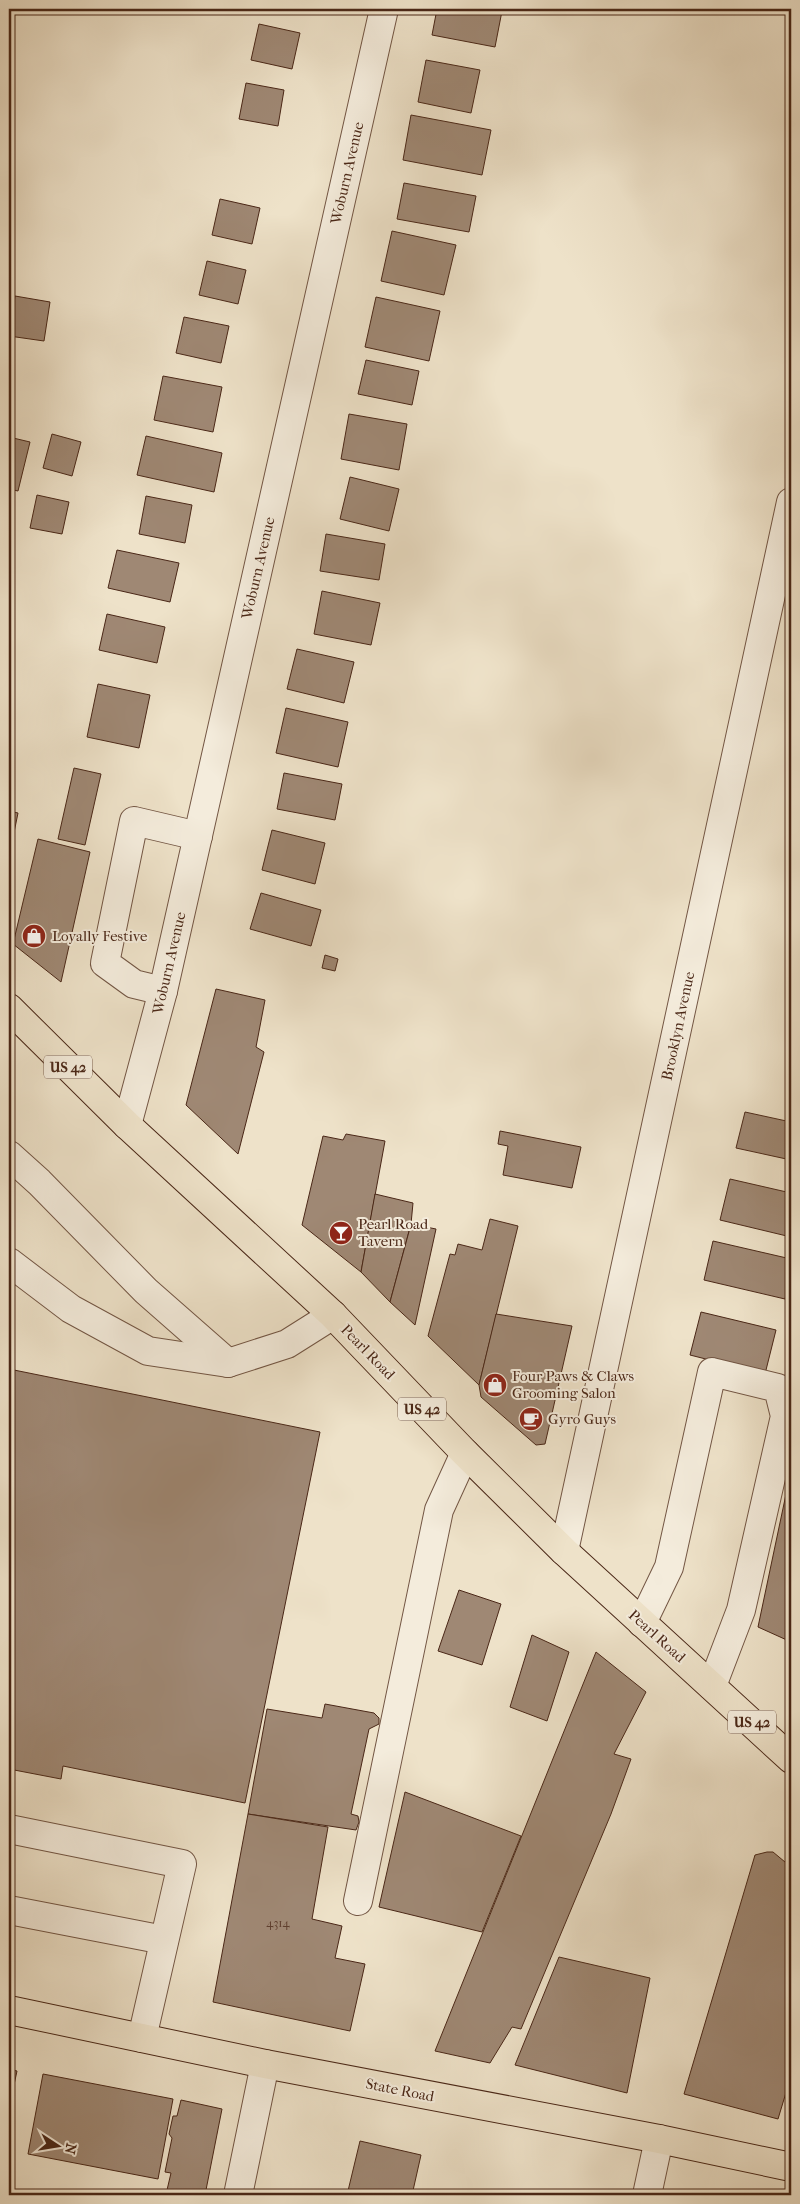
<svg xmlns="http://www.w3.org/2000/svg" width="800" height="2204" viewBox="0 0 800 2204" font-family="'IM FELL French Canon',serif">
	<rect width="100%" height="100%" fill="#eee2c9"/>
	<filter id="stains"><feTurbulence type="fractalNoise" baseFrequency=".004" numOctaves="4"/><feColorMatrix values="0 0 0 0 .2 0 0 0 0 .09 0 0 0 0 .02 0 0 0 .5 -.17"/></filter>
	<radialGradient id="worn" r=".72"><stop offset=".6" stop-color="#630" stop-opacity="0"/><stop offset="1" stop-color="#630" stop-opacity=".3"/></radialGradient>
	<!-- building -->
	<g fill="#9f8874" stroke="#4a2717">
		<polygon points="437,9 502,11 495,47 432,35"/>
		<polygon points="259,24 300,33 292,69 251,60"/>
		<polygon points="426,60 480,70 471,113 418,102"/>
		<polygon points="246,83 284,90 278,126 239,119"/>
		<polygon points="411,115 491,130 482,175 403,160"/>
		<polygon points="404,183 476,196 469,232 397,219"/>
		<polygon points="220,199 260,208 252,244 212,235"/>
		<polygon points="392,231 456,245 444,295 381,281"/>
		<polygon points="207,261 246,270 238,304 199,295"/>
		<polygon points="15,296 50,302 44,341 9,336"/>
		<polygon points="376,297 440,311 429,361 365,347"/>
		<polygon points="184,317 229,326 221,363 176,353"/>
		<polygon points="366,360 419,371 412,405 358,394"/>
		<polygon points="163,376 222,387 213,432 154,420"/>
		<polygon points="349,414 407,424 399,470 341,459"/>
		<polygon points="52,434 81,442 72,476 43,468"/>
		<polygon points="146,436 222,453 214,492 137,475"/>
		<polygon points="9,437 30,442 18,491 9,489"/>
		<polygon points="350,477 399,489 389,531 340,519"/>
		<polygon points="37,495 69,502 62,534 30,528"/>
		<polygon points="146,496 192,505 185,543 139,534"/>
		<polygon points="326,534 385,544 379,580 320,571"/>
		<polygon points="117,550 179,563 170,602 108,588"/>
		<polygon points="322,591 380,603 371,645 314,634"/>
		<polygon points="107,614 165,627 157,663 99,650"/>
		<polygon points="297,649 354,662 344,703 287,689"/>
		<polygon points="98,684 150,695 139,748 87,737"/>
		<polygon points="286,708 348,722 338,767 276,753"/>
		<polygon points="74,768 101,774 85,845 58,839"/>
		<polygon points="284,773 342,784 335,820 277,809"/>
		<polygon points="9,811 18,813 9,857"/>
		<polygon points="272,830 325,843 315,884 262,870"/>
		<polygon points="38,839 90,852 61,982 13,944"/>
		<polygon points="261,893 321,910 311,946 250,929"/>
		<polygon points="325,955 338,959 335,971 322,968"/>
		<polygon points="216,989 265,1000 256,1047 264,1052 238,1154 186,1105"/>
		<polygon points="745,1112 791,1122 791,1160 736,1148"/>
		<polygon points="500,1131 581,1147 572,1188 503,1175 508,1146 498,1144"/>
		<polygon points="346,1134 385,1141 361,1272 302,1225 323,1136 343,1140"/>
		<polygon points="730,1179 791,1193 791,1237 720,1220"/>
		<polygon points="375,1194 413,1203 411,1224 390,1302 361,1272"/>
		<polygon points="490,1219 518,1226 479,1385 428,1336 450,1254 455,1255 458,1244 482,1250"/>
		<polygon points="411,1224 436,1229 415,1325 390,1302"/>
		<polygon points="713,1241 791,1259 791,1271 785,1299 704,1280"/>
		<polygon points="701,1312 776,1330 765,1374 690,1355"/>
		<polygon points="496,1314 572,1326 545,1444 536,1445 481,1397 479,1385"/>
		<polygon points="9,1369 320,1432 245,1803 63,1766 61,1779 9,1769"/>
		<polygon points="789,1480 791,1480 791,1641 789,1641 758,1627"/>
		<polygon points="459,1590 501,1604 482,1665 438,1651"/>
		<polygon points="532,1635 569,1652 547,1721 510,1707"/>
		<polygon points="596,1652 646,1692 614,1754 631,1759 611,1814 521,2029 512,2027 490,2063 435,2051"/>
		<polygon points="325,1704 374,1713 379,1718 379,1724 369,1729 351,1814 358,1816 359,1822 356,1830 248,1814 267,1709 322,1718"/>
		<polygon points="405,1792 521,1836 482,1932 379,1907"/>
		<polygon points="248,1814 328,1827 312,1919 342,1926 335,1958 365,1964 350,2031 213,2002"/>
		<polygon points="767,1852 773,1852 791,1867 791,2076 778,2119 684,2094 755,1855"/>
		<polygon points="559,1957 650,1978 627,2093 515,2065"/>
		<polygon points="9,2069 17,2071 9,2108"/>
		<polygon points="43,2074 173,2099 158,2179 28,2154"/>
		<polygon points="181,2100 222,2109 205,2195 187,2195 167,2190 171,2173 165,2172 172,2138 169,2134 173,2116 177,2116"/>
		<polygon points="360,2141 421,2155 412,2195 347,2195"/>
	</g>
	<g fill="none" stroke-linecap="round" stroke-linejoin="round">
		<!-- minor casing -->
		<g stroke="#735644" stroke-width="30">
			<g id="minor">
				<polyline points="163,991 134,984 105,963 134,821 198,836"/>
				<polyline points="127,1125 163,991 384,9"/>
				<polyline points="9,1155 39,1182 146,1291 228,1363"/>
				<polyline points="9,1262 71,1309 148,1351 228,1363 287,1344 333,1315"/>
				<polyline points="564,1551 791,502"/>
				<polyline points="642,1623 669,1567 712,1372 778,1388 785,1416 741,1610 712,1686"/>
				<polyline points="9,1829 182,1864 142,2038"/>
				<polyline points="358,1901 439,1510 465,1453"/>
				<polyline points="9,1910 164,1940"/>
				<polyline points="238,2195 265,2064"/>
				<polyline points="647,2195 659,2139"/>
			</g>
		</g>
		<!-- major casing -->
		<g stroke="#4a2717" stroke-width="30">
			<g id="major">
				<polyline points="9,1008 127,1125 333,1315 465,1453 564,1551 791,1759"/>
				<polyline points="9,2010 265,2064 659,2139 791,2167"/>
			</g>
		</g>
		<!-- minor -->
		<use href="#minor" stroke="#f4ecdc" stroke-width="28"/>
		<!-- major -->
		<use href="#major" stroke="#eee2c9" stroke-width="28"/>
	</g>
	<!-- icons -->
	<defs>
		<g id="shop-disc" transform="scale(1.25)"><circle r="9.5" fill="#8f2418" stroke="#f4ecdc"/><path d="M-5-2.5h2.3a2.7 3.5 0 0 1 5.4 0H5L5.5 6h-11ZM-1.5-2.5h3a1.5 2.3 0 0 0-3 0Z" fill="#fff"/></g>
		<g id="bar-disc" transform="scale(1.25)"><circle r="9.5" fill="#8f2418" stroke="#f4ecdc"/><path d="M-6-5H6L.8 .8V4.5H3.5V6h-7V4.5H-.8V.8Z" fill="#fff"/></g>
		<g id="cafe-disc" transform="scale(1.25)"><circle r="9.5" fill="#8f2418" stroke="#f4ecdc"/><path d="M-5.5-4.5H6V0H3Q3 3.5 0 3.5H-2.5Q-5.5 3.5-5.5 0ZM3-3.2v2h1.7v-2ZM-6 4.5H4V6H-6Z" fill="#fff"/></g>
	</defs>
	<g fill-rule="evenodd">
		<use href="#shop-disc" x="34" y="936"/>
		<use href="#bar-disc" x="341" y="1233"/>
		<use href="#shop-disc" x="495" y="1385"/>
		<use href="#cafe-disc" x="531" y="1419"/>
	</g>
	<g text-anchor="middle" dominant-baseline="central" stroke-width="4" stroke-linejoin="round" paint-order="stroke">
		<!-- number labels -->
		<g font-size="12" fill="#5f3f2e">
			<text x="278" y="1923">4314</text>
		</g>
		<!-- shield labels -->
		<g fill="#f4ecdc" stroke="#7d6252" stroke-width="1">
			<rect x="44" y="1055.5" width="48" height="23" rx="4"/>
			<rect x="398" y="1397.5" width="48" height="23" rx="4"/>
			<rect x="728" y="1710.5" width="48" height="23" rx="4"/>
		</g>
		<g font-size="14" font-weight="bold" fill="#4a2717">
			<text x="68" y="1067">US 42</text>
			<text x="422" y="1409">US 42</text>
			<text x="752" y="1722">US 42</text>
		</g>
		<!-- street labels -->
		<g font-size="15" fill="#4a2717" stroke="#f4ecdc">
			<text transform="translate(347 173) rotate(-77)">Woburn Avenue</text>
			<text transform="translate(258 568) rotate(-77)">Woburn Avenue</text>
			<text transform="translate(169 963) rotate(-77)">Woburn Avenue</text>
			<text transform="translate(678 1026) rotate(-78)">Brooklyn Avenue</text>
			<text transform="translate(368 1352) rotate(46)">Pearl Road</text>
			<text transform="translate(657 1636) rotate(42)">Pearl Road</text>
			<text transform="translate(400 2090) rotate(11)">State Road</text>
		</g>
		<!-- poi labels -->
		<g font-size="15" fill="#4a2717" stroke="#f4ecdc" text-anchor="start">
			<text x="52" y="936">Loyally Festive</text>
			<text x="358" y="1224">Pearl Road<tspan x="358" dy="17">Tavern</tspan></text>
			<text x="512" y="1376">Four Paws &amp; Claws<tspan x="512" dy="17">Grooming Salon</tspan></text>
			<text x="548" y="1419">Gyro Guys</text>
		</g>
	</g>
	<!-- margin -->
	<rect width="800" height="2204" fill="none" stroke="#eee2c9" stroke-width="30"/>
	<rect x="10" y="10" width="780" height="2184" fill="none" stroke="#4a2717" stroke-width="2.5"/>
	<rect x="15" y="15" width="770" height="2174" fill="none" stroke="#4a2717"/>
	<!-- north arrow -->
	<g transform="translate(58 2146) rotate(102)" stroke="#f4ecdc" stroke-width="4" paint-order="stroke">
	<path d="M0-4L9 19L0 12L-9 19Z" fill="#4a2717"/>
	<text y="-8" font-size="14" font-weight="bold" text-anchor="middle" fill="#4a2717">N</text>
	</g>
	<rect width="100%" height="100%" filter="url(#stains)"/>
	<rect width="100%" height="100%" fill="url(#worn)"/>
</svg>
